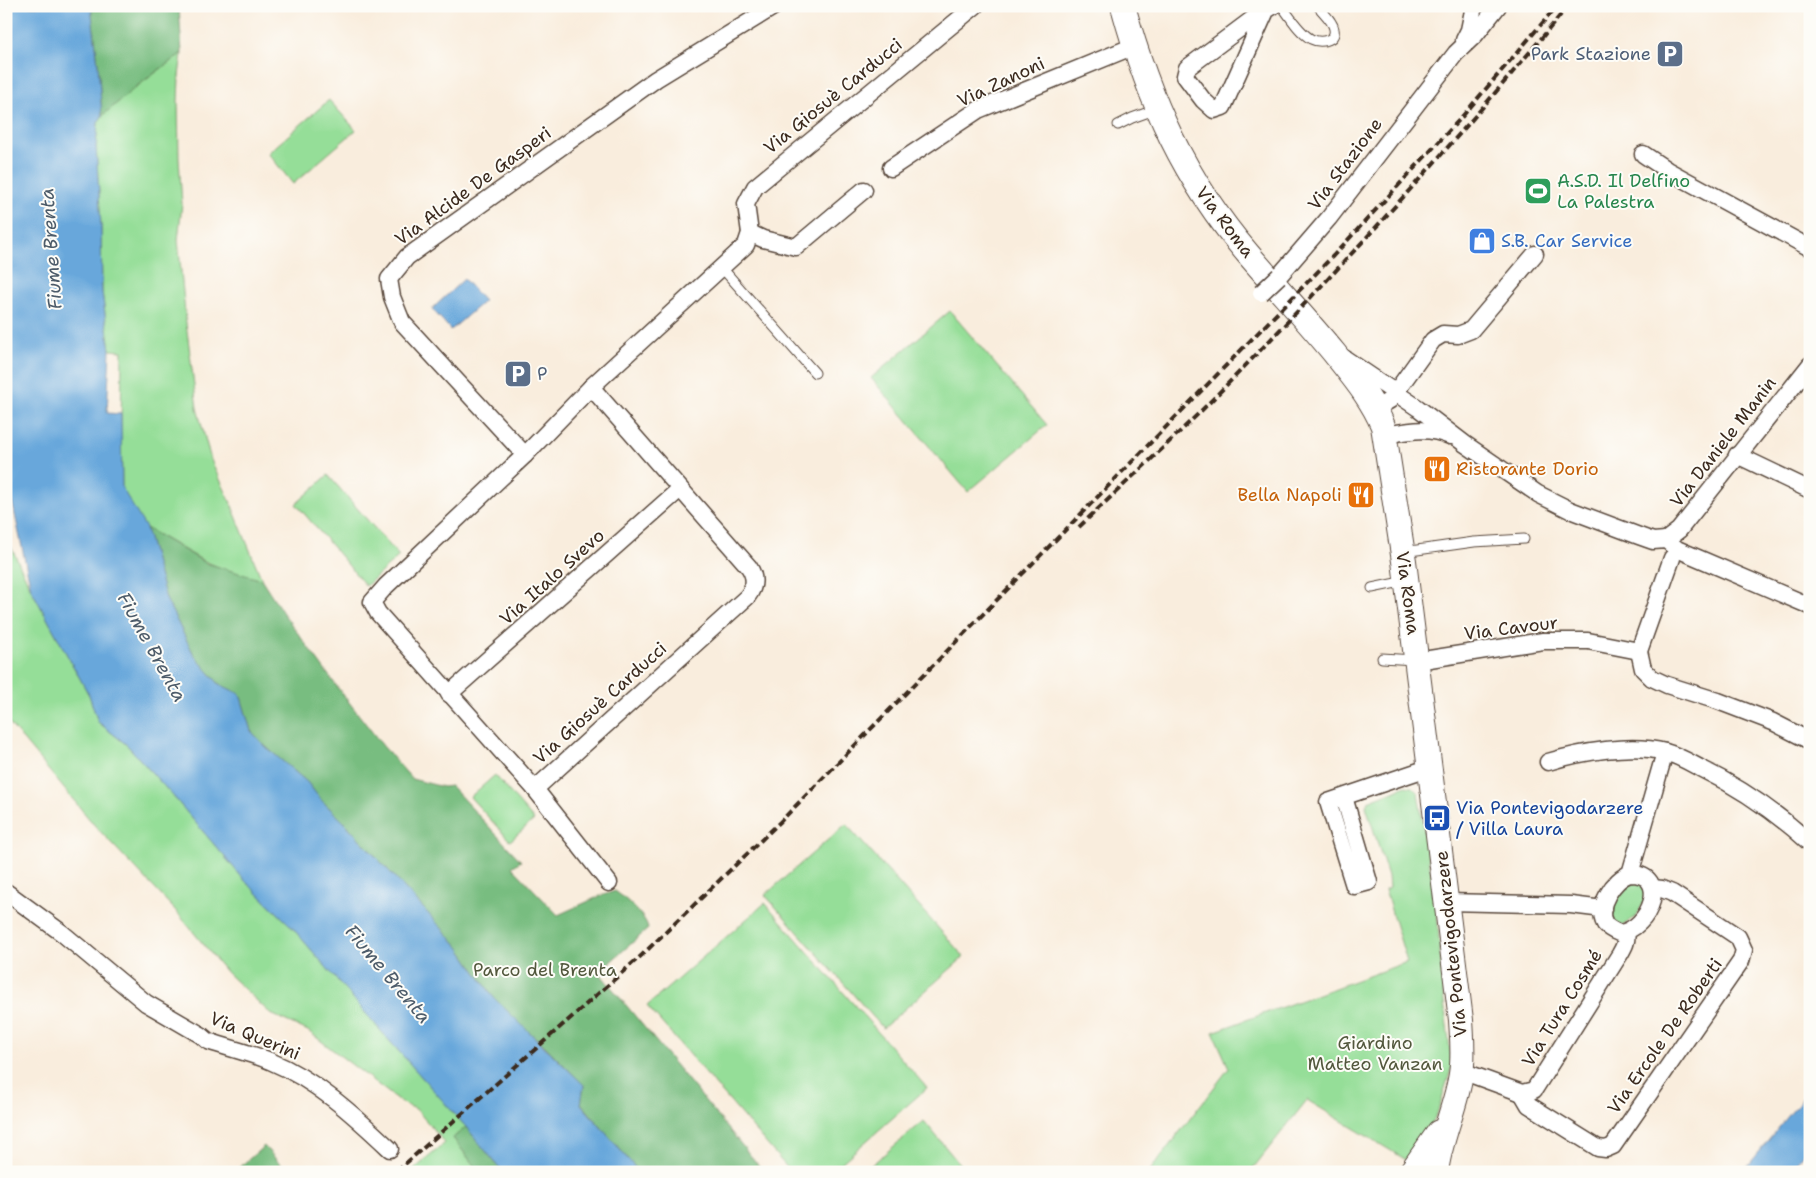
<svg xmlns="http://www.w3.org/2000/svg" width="1816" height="1178" viewBox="0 0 1816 1178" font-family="'Shantell Sans',sans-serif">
	<rect width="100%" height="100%" fill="#fdfcf7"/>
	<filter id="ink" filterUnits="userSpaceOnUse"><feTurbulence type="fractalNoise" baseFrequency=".02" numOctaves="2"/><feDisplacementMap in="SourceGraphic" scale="10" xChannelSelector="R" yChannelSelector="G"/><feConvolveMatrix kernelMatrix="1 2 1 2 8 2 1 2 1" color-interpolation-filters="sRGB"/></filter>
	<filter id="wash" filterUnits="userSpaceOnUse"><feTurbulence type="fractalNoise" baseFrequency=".0096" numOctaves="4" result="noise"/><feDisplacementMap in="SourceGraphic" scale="20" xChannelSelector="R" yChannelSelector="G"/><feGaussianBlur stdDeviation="1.12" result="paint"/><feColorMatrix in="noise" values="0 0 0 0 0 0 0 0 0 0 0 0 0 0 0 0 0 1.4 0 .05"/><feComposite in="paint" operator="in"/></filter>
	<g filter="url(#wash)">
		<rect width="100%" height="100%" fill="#f9eddd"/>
		<!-- green -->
		<g fill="#95de98" stroke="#68845b">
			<polygon points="182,53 179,76 178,102 179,159 182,204 178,240 186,323 197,408 211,460 230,501 262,580 233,573 202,560 146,528 134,510 122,488 121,432 122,351 110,350 102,292 101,226 96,146 98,123 102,116 131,91"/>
			<polygon points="329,100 356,130 293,184 268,153"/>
			<polygon points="950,311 1047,425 968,492 871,378"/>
			<polygon points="328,475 399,556 366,586 296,504"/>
			<polygon points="6,536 31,589 89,695 98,722 127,745 173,796 246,882 290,925 387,1038 466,1127 453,1138 479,1172 411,1172 445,1143 416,1109 402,1103 308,1031 271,1014 227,973 176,911 96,827 10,724 6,719"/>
			<polygon points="495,775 534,820 510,841 470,797"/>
			<polygon points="1406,786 1412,787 1418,793 1437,910 1443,994 1452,1066 1437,1114 1408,1161 1307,1100 1250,1172 1149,1172 1229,1068 1213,1032 1407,962 1385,890 1389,888 1388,876 1366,806 1368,801"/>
			<polygon points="846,824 964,957 883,1028 765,895"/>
			<path d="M1636,881L1643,885L1646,898L1636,917L1622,926L1612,923C1608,905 1617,884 1636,881Z"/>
			<polygon points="765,903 927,1088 831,1172 791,1172 647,1006"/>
			<polygon points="924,1121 966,1172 863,1172"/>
		</g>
		<!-- forest -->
		<g fill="#78bd80" stroke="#5a744f">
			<polygon points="91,6 179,6 182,53 137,86 102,116 98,64"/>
			<path d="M146,528L206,563L262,580L283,613L338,688L383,746L412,779L443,787L451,786L521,861L512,867L558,915L600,896L615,891C625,898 648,918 648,929L601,970L602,976L764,1172H639L581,1103L584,1085L540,1041L518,1023L494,998L459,947L343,821L321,800L307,782L266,747L251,731L240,694L219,684L194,655L166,599Z"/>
			<polygon points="466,1127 503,1172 479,1172 453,1138"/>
			<polygon points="264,1146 285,1169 282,1172 234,1172"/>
		</g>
		<!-- water -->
		<g fill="#68a7db" stroke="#52687c">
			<polygon points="6,6 91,6 98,64 102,116 98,123 96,146 101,226 102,292 110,350 107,413 121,414 122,488 146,528 166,599 194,655 219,684 240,694 251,731 266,747 307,782 321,800 343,821 459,947 494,998 584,1085 581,1104 639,1172 503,1172 466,1127 387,1038 290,925 246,882 173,796 127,745 98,722 89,695 31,589 6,473"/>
			<polygon points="464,279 484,301 451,330 432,309"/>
			<polygon points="1810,1089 1810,1145 1789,1172 1743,1172"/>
		</g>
	</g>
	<g filter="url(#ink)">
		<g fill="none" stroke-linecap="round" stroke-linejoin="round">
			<!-- service casing -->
			<g stroke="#58473b" stroke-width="11">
				<g id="service">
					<path d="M1282,6C1290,17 1299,32 1311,39C1319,43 1337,42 1334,29C1333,21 1323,13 1318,6"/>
					<polyline points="1118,125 1132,118 1157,109"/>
					<polyline points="722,268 815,373"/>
					<polyline points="1403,552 1474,542 1524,539"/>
					<polyline points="1372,588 1406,581"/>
					<polyline points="1382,658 1414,660"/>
				</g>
			</g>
			<!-- minor casing -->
			<g stroke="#58473b" stroke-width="19">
				<g id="minor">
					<polyline points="1265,13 1223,107 1214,110 1203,100 1185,76 1187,68 1254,18 1273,6"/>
					<polyline points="1464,40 1469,30 1474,6"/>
					<polyline points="1643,154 1667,170 1810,248"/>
					<polyline points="891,168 978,110 1134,46"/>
					<polyline points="750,233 763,239 796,247 864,190"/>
					<polyline points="1279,276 1329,218 1456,53 1475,35 1498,6"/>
					<polyline points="1344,358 1418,408 1465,444 1538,494 1570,510 1639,536 1653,541 1666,540 1677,549 1810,606"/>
					<polyline points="1375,409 1390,400 1433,340 1443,334 1458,335 1471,330 1535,254"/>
					<path d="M1384,435C1408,431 1428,426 1450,436"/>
					<polyline points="525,455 402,322 392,297 389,279 407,257 656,79 775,6"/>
					<polyline points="1737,455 1810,490"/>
					<polyline points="1666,540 1679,530 1810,365"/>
					<polyline points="1672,558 1639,651 1643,669 1652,678 1667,685 1718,701 1773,722 1810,741"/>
					<polyline points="1417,661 1543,641 1588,641 1639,651"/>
					<polyline points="449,694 680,489"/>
					<path d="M1548,762C1581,752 1631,743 1665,752C1677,755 1689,762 1700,768C1741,788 1776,812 1810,843"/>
					<path d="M535,789L747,597C755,587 756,578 749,567L591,387"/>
					<polyline points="1344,797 1369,882 1354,886 1328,802 1419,771 1430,769"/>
					<path d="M1630,874C1671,873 1650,930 1619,933C1614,931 1609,929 1605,924C1595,908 1614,878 1630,874Z"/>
					<polyline points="1630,874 1665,752"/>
					<polyline points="609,883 535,789 378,613 372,602 386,586 525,455 591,387 746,245 750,233 746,204 755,187 975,6"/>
					<path d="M6,892L62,933L146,1003L201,1035L208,1041C228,1048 250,1053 270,1061C316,1080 354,1115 390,1149"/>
					<polyline points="1447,902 1571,905 1603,909"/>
					<path d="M1461,1073L1470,1074L1522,1093L1534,1090L1620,954C1624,947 1628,940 1626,933"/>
					<polyline points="1522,1093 1529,1105 1598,1148 1606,1149 1613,1146 1741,961 1744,950 1738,937 1672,893 1662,889 1653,888"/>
				</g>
			</g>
			<!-- secondary casing -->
			<g stroke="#58473b" stroke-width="26">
				<g id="secondary">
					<path d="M1123,6C1149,101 1184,179 1248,254C1277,288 1307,320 1335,354C1353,377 1372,399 1383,426L1404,561L1461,1020C1462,1038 1464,1056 1461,1074C1456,1107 1440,1138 1436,1172"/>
					<polyline points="1411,1172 1439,1132"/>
				</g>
			</g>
			<!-- service -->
			<use href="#service" stroke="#fff" stroke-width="9"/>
			<!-- minor -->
			<use href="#minor" stroke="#fff" stroke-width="16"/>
			<!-- secondary -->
			<use href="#secondary" stroke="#fff" stroke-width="24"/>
			<!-- rail -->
			<g stroke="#3b2a1e" stroke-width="4" stroke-dasharray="8 4" stroke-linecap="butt">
				<path d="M1079,527C1121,487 1164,448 1205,407C1331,279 1454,145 1568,6"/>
				<polyline points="396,1172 642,955 780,822 1333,256 1460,119 1557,6"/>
			</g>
			<!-- minor-bridge casing -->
			<g stroke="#58473b" stroke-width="19" stroke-linecap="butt">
				<polyline id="minor-bridge" points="1261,293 1279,276"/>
			</g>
			<!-- minor-bridge -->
			<use href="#minor-bridge" stroke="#fff" stroke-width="16"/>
		</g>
	</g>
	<!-- icons -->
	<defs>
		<g id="parking-square" transform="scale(1.4375)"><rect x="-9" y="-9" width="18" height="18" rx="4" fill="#5c6f8a" stroke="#fdfcf7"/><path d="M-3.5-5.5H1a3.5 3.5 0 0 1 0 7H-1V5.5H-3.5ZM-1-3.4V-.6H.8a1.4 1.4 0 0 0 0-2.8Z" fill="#fff"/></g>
		<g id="stadium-square" transform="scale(1.4375)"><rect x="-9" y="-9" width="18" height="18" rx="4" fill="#2e9e5b" stroke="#fdfcf7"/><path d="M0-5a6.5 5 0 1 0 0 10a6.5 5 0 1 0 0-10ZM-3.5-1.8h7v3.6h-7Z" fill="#fff"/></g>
		<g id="shop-square" transform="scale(1.4375)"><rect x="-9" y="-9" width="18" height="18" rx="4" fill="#3f7fe0" stroke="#fdfcf7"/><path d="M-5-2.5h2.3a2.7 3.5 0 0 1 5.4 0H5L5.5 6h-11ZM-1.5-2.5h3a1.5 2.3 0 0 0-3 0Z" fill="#fff"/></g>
		<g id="restaurant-square" transform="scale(1.4375)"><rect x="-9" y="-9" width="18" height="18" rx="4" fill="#e8710a" stroke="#fdfcf7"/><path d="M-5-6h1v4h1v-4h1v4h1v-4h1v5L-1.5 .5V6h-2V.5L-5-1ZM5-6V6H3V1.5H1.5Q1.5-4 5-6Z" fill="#fff"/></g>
		<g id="bus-square" transform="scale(1.4375)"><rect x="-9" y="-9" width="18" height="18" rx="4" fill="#1a4fb4" stroke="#fdfcf7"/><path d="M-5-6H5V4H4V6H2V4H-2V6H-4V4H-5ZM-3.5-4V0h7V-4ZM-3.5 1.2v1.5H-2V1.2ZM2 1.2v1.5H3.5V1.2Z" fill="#fff"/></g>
	</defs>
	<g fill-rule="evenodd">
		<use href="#parking-square" x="1670" y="54"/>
		<use href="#stadium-square" x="1538" y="191"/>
		<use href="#shop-square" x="1482" y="241"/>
		<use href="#parking-square" x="518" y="374"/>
		<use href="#restaurant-square" x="1437" y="469"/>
		<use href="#restaurant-square" x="1361" y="495"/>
		<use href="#bus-square" x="1437" y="818"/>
	</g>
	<g text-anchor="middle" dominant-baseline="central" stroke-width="4" stroke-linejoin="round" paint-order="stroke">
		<!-- service labels -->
		<g font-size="18" fill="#4e5e75" stroke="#fdfcf7" text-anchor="end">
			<text x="1651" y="54">Park Stazione</text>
			<text x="537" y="374" text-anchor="start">P</text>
		</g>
		<!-- street labels -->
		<g font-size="18" fill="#3b2a1e" stroke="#fdfcf7">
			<text transform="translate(1001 82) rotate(-25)">Via Zanoni</text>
			<text transform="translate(833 96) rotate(-39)">Via Giosuè Carducci</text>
			<text transform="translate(1345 164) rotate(-53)">Via Stazione</text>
			<text transform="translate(473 186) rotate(-36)">Via Alcide De Gasperi</text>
			<text transform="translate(1225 222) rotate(53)">Via Roma</text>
			<text transform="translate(1723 442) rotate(-52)">Via Daniele Manin</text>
			<text transform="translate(552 577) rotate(-42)">Via Italo Svevo</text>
			<text transform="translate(1408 593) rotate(82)">Via Roma</text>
			<text transform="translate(1511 628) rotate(-7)">Via Cavour</text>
			<text transform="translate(600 703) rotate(-42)">Via Giosuè Carducci</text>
			<text transform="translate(1451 944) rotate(-96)">Via Pontevigodarzere</text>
			<text transform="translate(1562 1008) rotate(-58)">Via Tura Cosmé</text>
			<text transform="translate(255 1036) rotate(23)">Via Querini</text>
			<text transform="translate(1665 1036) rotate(-55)">Via Ercole De Roberti</text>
		</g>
		<!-- leisure labels -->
		<g font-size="18" fill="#27864d" stroke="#fdfcf7" text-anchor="start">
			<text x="1557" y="181">A.S.D. Il Delfino<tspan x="1557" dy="21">La Palestra</tspan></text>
		</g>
		<!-- shop labels -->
		<g font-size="18" fill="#366cbe" stroke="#fdfcf7" text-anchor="start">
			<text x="1501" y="241">S.B. Car Service</text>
		</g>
		<!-- food labels -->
		<g font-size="18" fill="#c56008" stroke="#fdfcf7" text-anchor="start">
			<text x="1456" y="469">Ristorante Dorio</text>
			<text x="1342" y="495" text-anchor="end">Bella Napoli</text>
		</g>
		<!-- transit labels -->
		<g font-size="18" fill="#164399" stroke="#fdfcf7" text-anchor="start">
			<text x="1456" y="808">Via Pontevigodarzere<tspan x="1456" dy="21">/ Villa Laura</tspan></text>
		</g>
		<!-- park labels -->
		<g font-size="18" fill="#52573c" stroke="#fdfcf7">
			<text x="545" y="970">Parco del Brenta</text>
			<text x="1375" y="1043">Giardino<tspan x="1375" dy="21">Matteo Vanzan</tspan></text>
		</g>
		<!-- water labels -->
		<g font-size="19" font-style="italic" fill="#4d5c6a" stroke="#fdfcf7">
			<text transform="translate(51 249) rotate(-94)">Fiume Brenta</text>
			<text transform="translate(152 647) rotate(61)">Fiume Brenta</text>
			<text transform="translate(388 974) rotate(50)">Fiume Brenta</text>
		</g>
	</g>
	<!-- margin -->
	<rect width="1816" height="1178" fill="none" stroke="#fdfcf7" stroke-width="25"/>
</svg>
